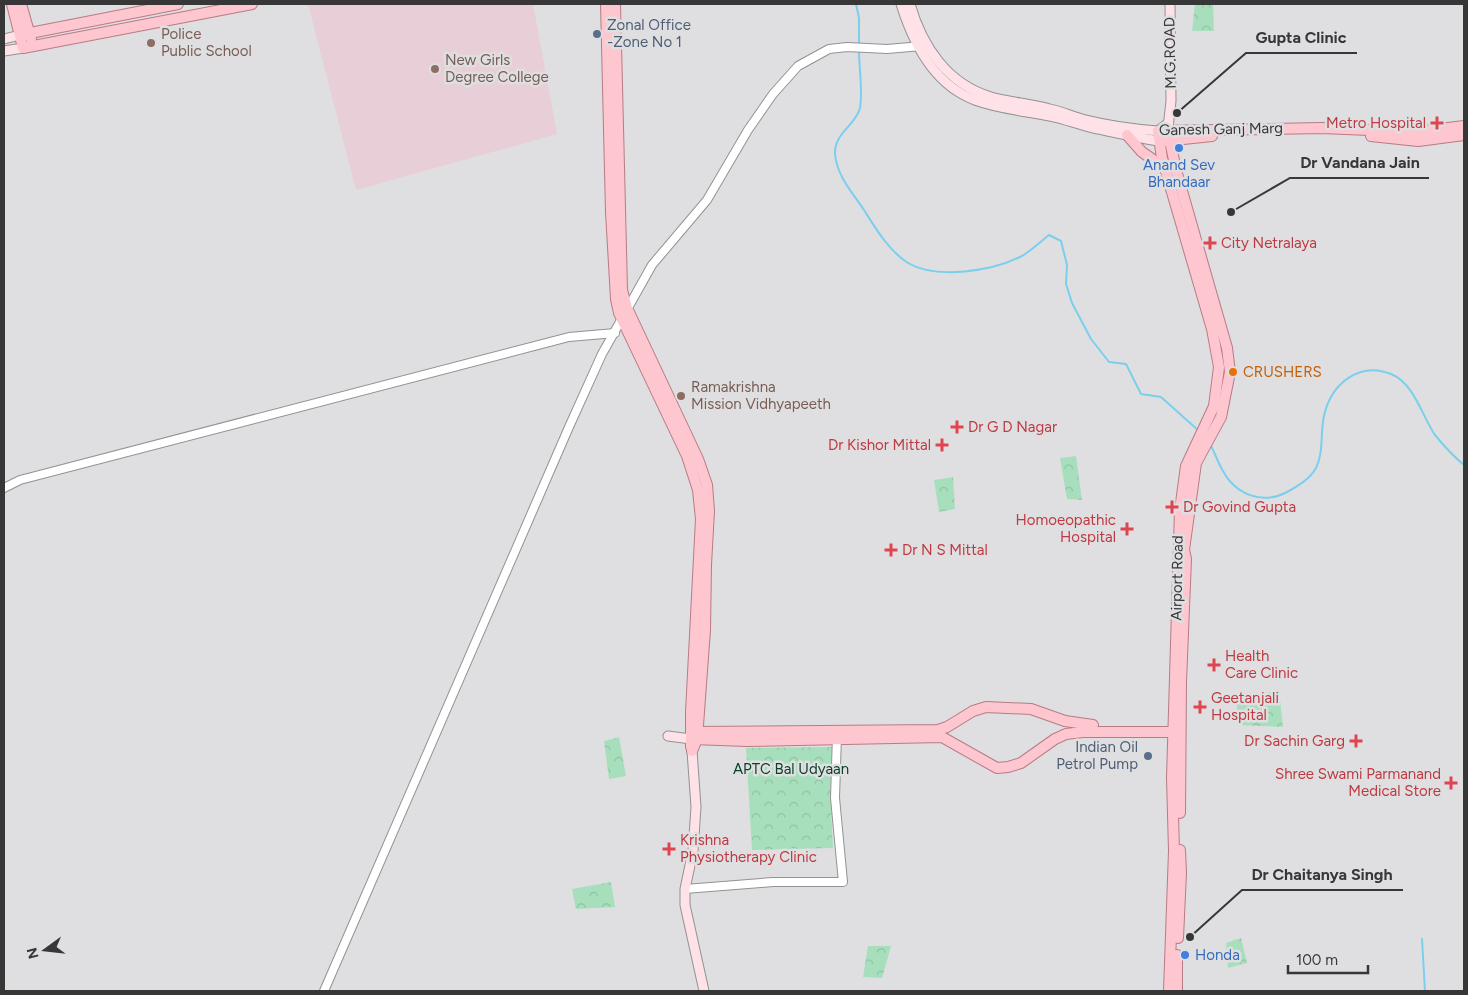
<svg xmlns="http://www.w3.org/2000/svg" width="1468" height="995" viewBox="0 0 1468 995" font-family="Figtree,sans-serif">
	<defs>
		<pattern id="park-crowns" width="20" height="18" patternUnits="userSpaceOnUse" patternTransform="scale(1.25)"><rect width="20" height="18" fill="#a7dfbd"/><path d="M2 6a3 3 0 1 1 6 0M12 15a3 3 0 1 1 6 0" fill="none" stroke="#90c0a3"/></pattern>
	</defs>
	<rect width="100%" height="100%" fill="#dfdfe1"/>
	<!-- education -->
	<polygon fill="#e7ced7" points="308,4 533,4 557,134 356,190"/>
	<!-- park -->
	<g fill="url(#park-crowns)">
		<polygon points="1195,4 1213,4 1214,31 1192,31"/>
		<polygon points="1076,456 1082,500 1067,499 1060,458"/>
		<polygon points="953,477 955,509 939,512 934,480"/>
		<polygon points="1279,691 1283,727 1237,725 1237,696"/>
		<polygon points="619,737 626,776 609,779 604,741"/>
		<polygon points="832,747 830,791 833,848 752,850 746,748"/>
		<polygon points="611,882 615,907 576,909 572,889"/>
		<polygon points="1241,938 1247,963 1228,968 1226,943"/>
		<polygon points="868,946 891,946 882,978 863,977"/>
	</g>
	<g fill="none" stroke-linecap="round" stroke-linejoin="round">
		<!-- stream -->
		<g stroke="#7bcfed" stroke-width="2">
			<polyline points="856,4 859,18 859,46"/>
			<path d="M859,51C859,69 863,90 860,108C856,125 834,133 835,154C837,176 852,192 864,210C876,229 889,251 908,263C937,280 993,271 1022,256C1032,250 1040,242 1049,235L1061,241L1067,265L1066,284L1072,303L1091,339L1109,362L1126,364L1141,394L1161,397L1199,431"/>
			<path d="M1210,444C1215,453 1218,463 1223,471C1236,495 1263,505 1287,492C1298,486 1310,479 1316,468C1324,452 1320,433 1324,416C1331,384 1359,361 1391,374C1414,383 1422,416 1435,435C1444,446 1453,456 1464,465"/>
			<polyline points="1422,939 1425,991"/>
		</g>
		<!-- tertiary casing -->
		<g stroke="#929294" stroke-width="10">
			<g id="tertiary">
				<polyline points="4,488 20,480 569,337 615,333"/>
				<polyline points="685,889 773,882 843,882 835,798 837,735"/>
				<polyline points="324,991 569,427 602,354 652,265 707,200 748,130 773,94 798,66 829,49 847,47 887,49 922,46"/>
			</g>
		</g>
		<!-- secondary casing -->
		<g stroke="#929294" stroke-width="11">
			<g id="secondary">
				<path d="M901,4C913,43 934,85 975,100C999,109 1025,111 1050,116C1066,119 1082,126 1098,129C1118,134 1138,137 1158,141"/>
				<path d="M910,4C922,46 947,84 991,97C1010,102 1031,104 1050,109C1063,112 1074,117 1086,120C1110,126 1134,129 1158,131L1167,124"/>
				<polyline points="4,39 20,35"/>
				<polyline points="4,51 23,48"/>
				<polyline points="1168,128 1171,101 1170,4"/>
				<polyline points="668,736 691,739"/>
				<polyline points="692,751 696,807 693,851 685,889 685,905 704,991"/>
			</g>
		</g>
		<!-- primary casing -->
		<g stroke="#b87b85" stroke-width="12">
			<g id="primary">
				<polyline points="12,4 23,48 252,4"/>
				<polyline points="21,4 31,39"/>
				<polyline points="606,4 611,212 616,299 619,313 687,456 698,490 701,519 691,712 691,747"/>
				<polyline points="615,4 622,290 627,308 698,459 707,485 709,511 706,565 705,630 697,739 692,751"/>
				<polyline points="20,35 178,4"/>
				<polyline points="1168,131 1176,170 1227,348 1230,372 1221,417 1196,463 1184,550 1186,559 1181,682 1180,813"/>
				<polyline points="1127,135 1142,152 1165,168"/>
				<polyline points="1371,136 1418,141 1464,135"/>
				<polyline points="1164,141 1212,136"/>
				<polyline points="691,732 938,730 947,727 973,711 986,707 1031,709 1065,721 1093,725"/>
				<polyline points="692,739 747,741 942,737 997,768 1008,767 1021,763 1055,739 1066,734 1083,732 1178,732"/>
				<polyline points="1178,938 1181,873 1180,850"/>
				<polyline points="1169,991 1174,851 1172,778 1180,510 1186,466 1214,406 1219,367 1212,329 1162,158 1158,131 1322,128 1416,132 1464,126"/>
				<polyline points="1177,991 1177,955"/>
			</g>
		</g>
		<!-- tertiary -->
		<use href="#tertiary" stroke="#fff" stroke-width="8"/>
		<!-- secondary -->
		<use href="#secondary" stroke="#ffe2e7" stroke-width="9"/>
		<!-- primary -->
		<use href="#primary" stroke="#fec6cf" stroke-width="10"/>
	</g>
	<!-- markers -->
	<g fill="#5c6f8a" stroke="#dfdfe1" stroke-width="2">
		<circle cx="597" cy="34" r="5"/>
		<circle cx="1148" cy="756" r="5"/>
	</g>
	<g fill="#8d6e63" stroke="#dfdfe1" stroke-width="2">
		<circle cx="151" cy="43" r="5"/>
		<circle cx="435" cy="69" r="5"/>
		<circle cx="681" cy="396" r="5"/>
	</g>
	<g fill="#e0444e" stroke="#dfdfe1" stroke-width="2">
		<path d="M1434.5 115.5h5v5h5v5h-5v5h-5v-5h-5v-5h5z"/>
		<path d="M1207.5 235.5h5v5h5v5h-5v5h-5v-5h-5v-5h5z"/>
		<path d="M954.5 419.5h5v5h5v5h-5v5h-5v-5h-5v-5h5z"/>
		<path d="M939.5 437.5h5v5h5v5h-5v5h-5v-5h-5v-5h5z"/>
		<path d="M1169.5 499.5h5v5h5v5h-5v5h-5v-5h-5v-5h5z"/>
		<path d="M1124.5 521.5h5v5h5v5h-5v5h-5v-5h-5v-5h5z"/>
		<path d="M888.5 542.5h5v5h5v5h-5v5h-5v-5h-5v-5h5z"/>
		<path d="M1211.5 657.5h5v5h5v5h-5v5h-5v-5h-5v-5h5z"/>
		<path d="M1197.5 699.5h5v5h5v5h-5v5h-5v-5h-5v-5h5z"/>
		<path d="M1353.5 733.5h5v5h5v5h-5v5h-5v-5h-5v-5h5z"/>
		<path d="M1448.5 775.5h5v5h5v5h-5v5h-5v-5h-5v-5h5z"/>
		<path d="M666.5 841.5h5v5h5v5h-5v5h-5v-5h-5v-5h5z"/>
	</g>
	<g fill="#3f7fe0" stroke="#dfdfe1" stroke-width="2">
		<circle cx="1179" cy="148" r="5"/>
		<circle cx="1185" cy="955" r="5"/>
	</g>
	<circle fill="#e8710a" stroke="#dfdfe1" stroke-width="2" cx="1233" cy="372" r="5"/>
	<g text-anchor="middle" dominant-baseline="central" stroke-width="5" stroke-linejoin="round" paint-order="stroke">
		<!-- service labels -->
		<g font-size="15" fill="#4e5e75" stroke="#dfdfe1" text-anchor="start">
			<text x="607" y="25">Zonal Office<tspan x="607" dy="17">-Zone No 1</tspan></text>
			<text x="1138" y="747" text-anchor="end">Indian Oil<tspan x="1138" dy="17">Petrol Pump</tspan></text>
		</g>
		<!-- education labels -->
		<g font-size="15" fill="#785e54" stroke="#dfdfe1" text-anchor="start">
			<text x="161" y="34">Police<tspan x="161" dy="17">Public School</tspan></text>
			<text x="445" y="60">New Girls<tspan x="445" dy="17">Degree College</tspan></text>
			<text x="691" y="387">Ramakrishna<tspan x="691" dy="17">Mission Vidhyapeeth</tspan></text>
		</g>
		<!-- street labels -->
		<g font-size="15" fill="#373738" stroke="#dfdfe1">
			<text transform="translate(1170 53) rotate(-91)">M.G.ROAD</text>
			<text transform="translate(1221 129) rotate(-1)">Ganesh Ganj Marg</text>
			<text transform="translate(1177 578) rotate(-89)">Airport Road</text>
		</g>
		<!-- health labels -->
		<g font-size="15" fill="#be3a42" stroke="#dfdfe1" text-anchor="start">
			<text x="1426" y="123" text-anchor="end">Metro Hospital</text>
			<text x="1221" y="243">City Netralaya</text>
			<text x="968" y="427">Dr G D Nagar</text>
			<text x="931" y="445" text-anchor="end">Dr Kishor Mittal</text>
			<text x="1183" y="507">Dr Govind Gupta</text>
			<text x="1116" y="520" text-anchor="end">Homoeopathic<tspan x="1116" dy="17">Hospital</tspan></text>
			<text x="902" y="550">Dr N S Mittal</text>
			<text x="1225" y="656">Health<tspan x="1225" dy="17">Care Clinic</tspan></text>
			<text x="1211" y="698">Geetanjali<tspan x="1211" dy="17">Hospital</tspan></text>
			<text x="1345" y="741" text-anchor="end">Dr Sachin Garg</text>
			<text x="1441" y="774" text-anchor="end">Shree Swami Parmanand<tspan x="1441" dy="17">Medical Store</tspan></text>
			<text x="680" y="840">Krishna<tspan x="680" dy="17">Physiotherapy Clinic</tspan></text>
		</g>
		<!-- shop labels -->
		<g font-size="15" fill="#366cbe" stroke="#dfdfe1">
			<text x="1179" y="165">Anand Sev<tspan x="1179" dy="17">Bhandaar</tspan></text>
			<text x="1195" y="955" text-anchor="start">Honda</text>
		</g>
		<!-- food labels -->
		<g font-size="15" fill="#c56008" stroke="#dfdfe1" text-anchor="start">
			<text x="1243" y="372">CRUSHERS</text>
		</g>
		<!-- park labels -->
		<g font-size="15" fill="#0a4228" stroke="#dfdfe1">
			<text x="791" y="769">APTC Bal Udyaan</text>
		</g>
	</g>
	<!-- callouts -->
	<path fill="none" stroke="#373738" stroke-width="2" d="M1177 113L1246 53H1357M1231 212L1290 178H1429M1190 937L1242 890H1403"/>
	<g fill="#373738" stroke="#dfdfe1" stroke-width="2">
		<circle cx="1177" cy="113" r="5"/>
		<circle cx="1231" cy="212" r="5"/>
		<circle cx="1190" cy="937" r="5"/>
	</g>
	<g font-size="16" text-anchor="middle" font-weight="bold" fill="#373738" stroke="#dfdfe1" stroke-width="5" stroke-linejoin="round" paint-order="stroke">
		<text x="1301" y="43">Gupta Clinic</text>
		<text x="1360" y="168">Dr Vandana Jain</text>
		<text x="1322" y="880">Dr Chaitanya Singh</text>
	</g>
	<!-- border -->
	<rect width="1468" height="995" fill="none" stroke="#373738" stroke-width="10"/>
	<!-- north arrow -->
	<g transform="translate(45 950) rotate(255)" stroke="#dfdfe1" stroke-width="4" paint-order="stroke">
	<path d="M0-4L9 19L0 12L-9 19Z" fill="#373738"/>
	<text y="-8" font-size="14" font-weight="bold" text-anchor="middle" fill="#373738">N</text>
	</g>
	<!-- scale -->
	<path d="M1288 965v8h80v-8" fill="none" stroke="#373738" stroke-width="2.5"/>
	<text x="1296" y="965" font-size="15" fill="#373738" stroke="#dfdfe1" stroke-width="4" paint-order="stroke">100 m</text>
</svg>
